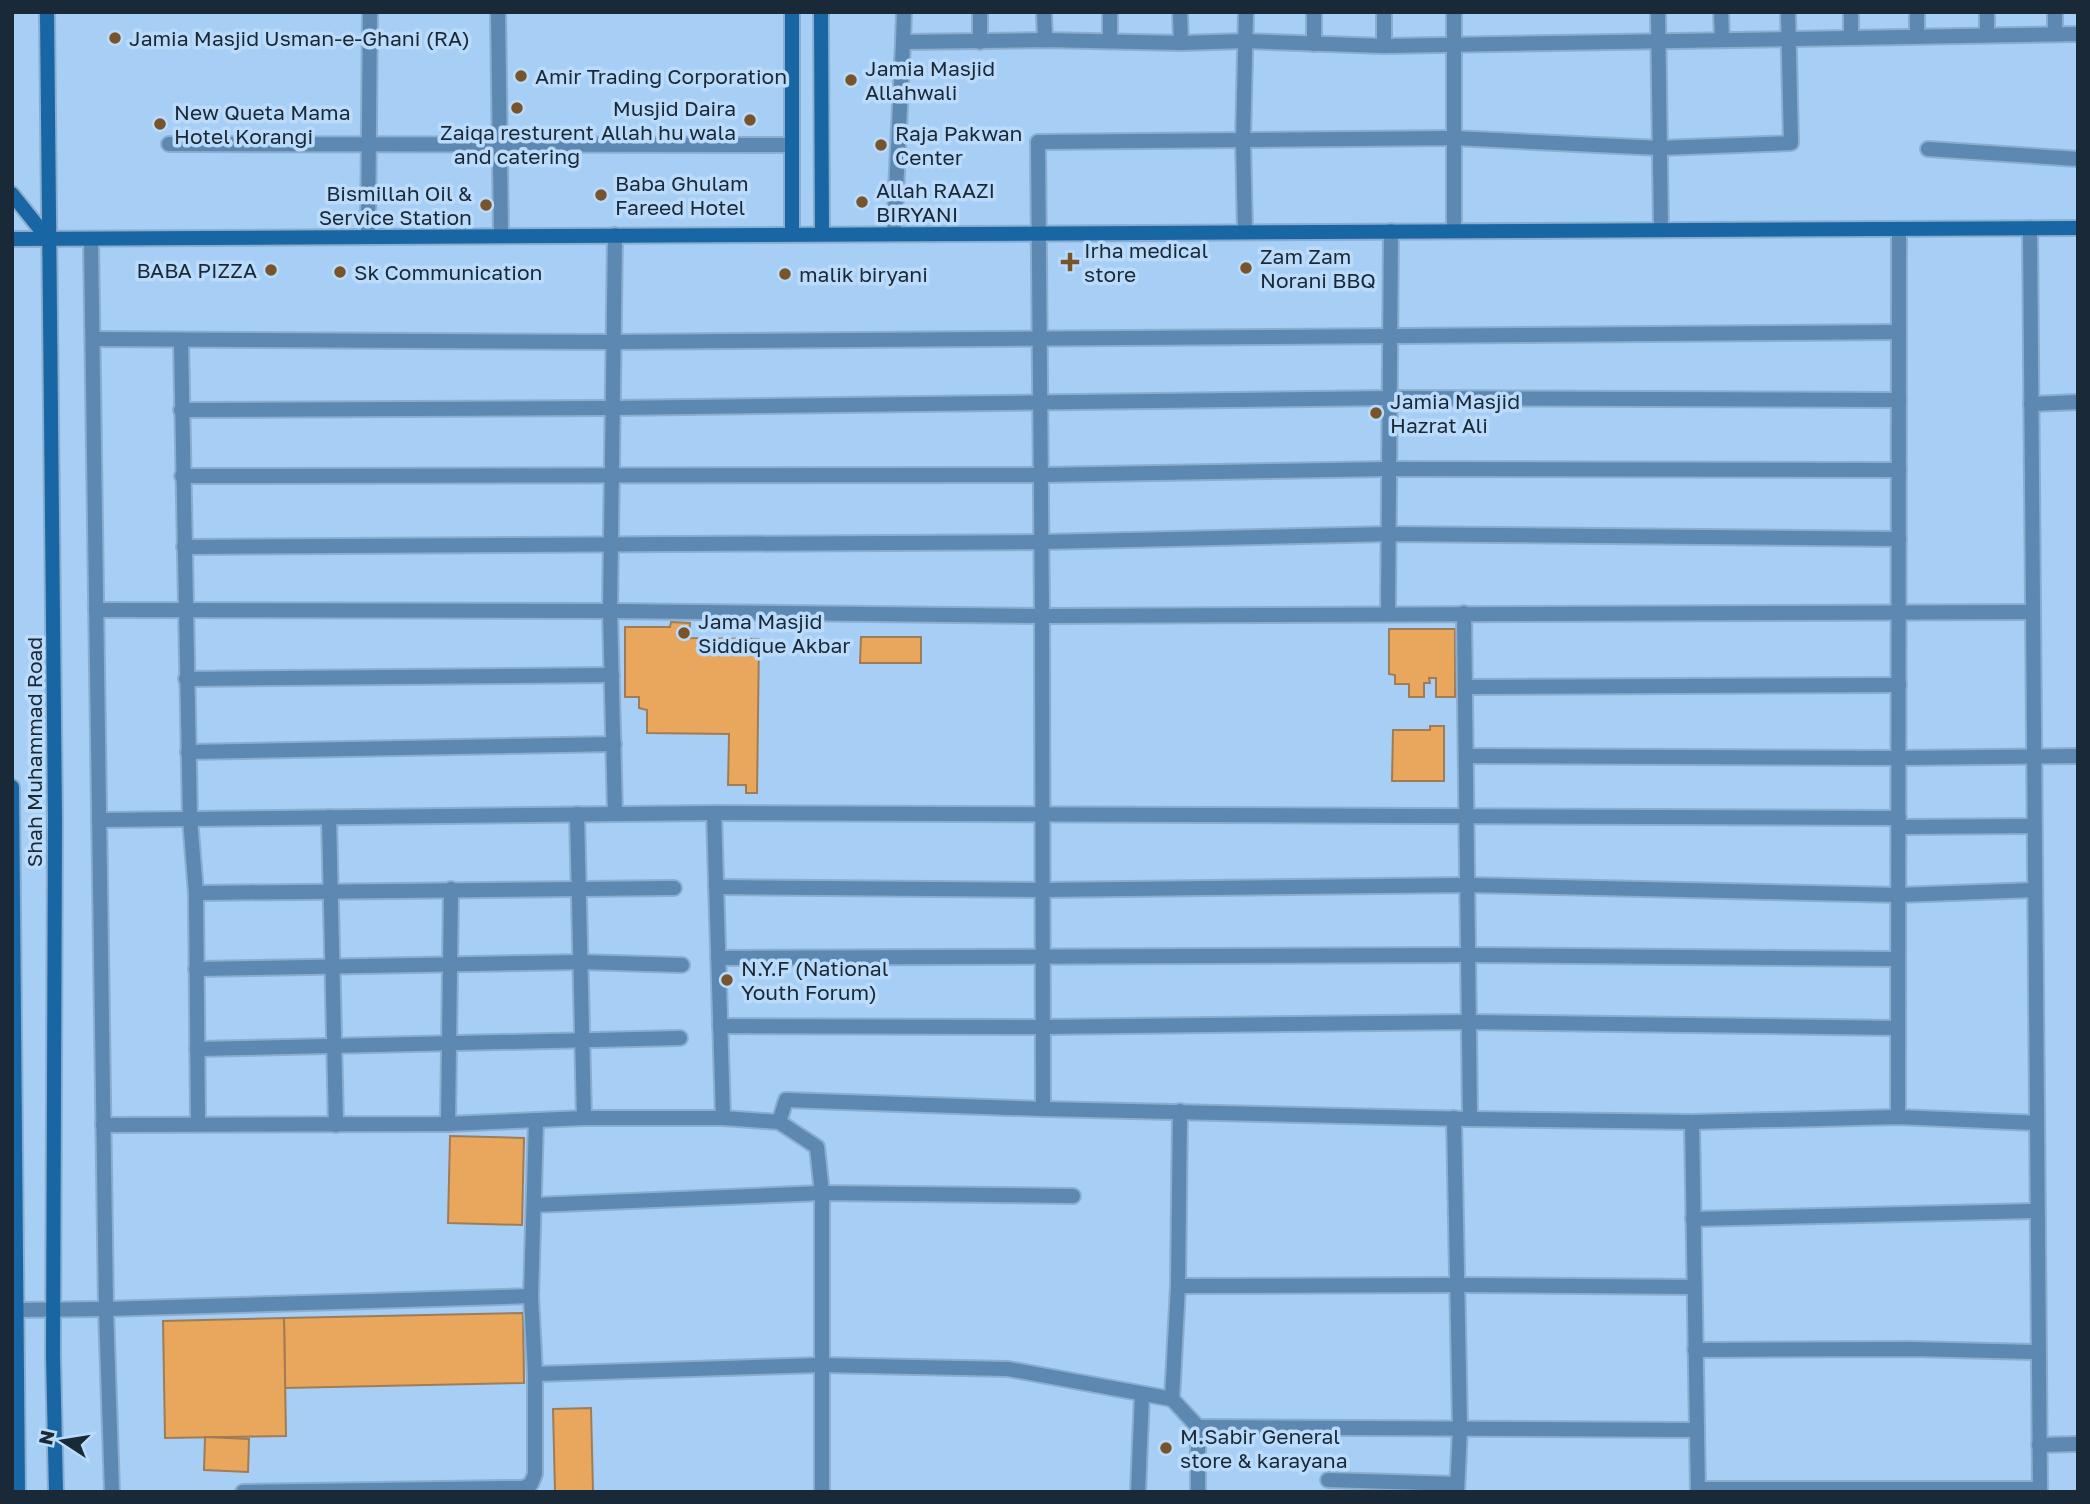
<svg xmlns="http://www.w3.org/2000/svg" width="2090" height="1504" viewBox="0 0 2090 1504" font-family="'Golos Text',sans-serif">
	<rect width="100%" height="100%" fill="#a7cff6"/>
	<!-- building -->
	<g fill="#e8a75c" stroke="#a07c56" stroke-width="2">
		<polygon points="671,622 690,623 689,638 759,639 757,793 746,793 746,785 728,785 729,734 647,733 647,710 639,708 639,697 625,697 625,627 670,627"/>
		<polygon points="1389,629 1455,629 1455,697 1436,697 1436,678 1429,678 1430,683 1424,683 1424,697 1409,697 1409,684 1395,684 1395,675 1389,674"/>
		<polygon points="861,637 921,637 921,663 860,663"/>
		<polygon points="1430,726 1444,726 1444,781 1392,781 1393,730 1430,730"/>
		<polygon points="450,1136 524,1138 522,1225 448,1223"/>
		<polygon points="523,1313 524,1383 285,1388 284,1318"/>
		<polygon points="284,1318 286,1436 165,1438 163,1321"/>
		<polygon points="591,1408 593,1492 555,1492 553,1409"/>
		<polygon points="205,1437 249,1439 248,1472 204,1470"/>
	</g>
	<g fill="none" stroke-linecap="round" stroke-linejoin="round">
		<!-- street casing -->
		<g stroke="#8baed0" stroke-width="18">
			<g id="street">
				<polyline points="498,12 501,235"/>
				<polyline points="904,12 903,42 1045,40 1181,43 1245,41 1384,46 2078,34"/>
				<polyline points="980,12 980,42"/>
				<polyline points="1044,12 1045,40"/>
				<polyline points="1180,12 1181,43"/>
				<polyline points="1314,12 1314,44"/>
				<polyline points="1384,12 1384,46"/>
				<polyline points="1454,12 1454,231"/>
				<polyline points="1658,12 1661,230"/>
				<polyline points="1721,12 1722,39"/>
				<polyline points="1851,12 1851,37"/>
				<polyline points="2055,34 2055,12"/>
				<polyline points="1987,35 1987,12"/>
				<polyline points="1917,36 1917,12"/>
				<polyline points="1110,41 1110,12"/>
				<polyline points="169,144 792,145"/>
				<polyline points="1928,149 2078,159"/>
				<polyline points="2030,228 2040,1492"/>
				<polyline points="1245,232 1243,140 1246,12"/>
				<polyline points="894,233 903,42"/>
				<polyline points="615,235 610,611 615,814"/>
				<polyline points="368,236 370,12"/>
				<polyline points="91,239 106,1309 112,1492"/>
				<polyline points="93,339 613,342 1899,332"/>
				<polyline points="181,340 190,819 196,893 198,1124"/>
				<polyline points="2031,404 2078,402"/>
				<polyline points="181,410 613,408 1390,398 1899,400"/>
				<polyline points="182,476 1041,475 1389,469 1899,470"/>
				<polyline points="184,547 1042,542 1389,534 1899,539"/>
				<polyline points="96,610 610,611 1042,616 2033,612"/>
				<polyline points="1464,613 1470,1119"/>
				<polyline points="1388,614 1391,231"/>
				<polyline points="186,679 612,675"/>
				<polyline points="1465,687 1899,685"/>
				<polyline points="188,752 614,744"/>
				<polyline points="1466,756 1899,758 2078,756"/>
				<polyline points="714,813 723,1118"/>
				<polyline points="577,814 584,1118"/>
				<polyline points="329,817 336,1125"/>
				<polyline points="99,820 714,813 1899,818"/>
				<polyline points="1899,827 2034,826"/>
				<polyline points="716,887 1042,890 1467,885 1899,895 2035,890"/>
				<polyline points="196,893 674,888"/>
				<polyline points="718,958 1468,955 1898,959"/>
				<polyline points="196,969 581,962 682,965"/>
				<polyline points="720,1026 1042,1027 1468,1022 1898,1028"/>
				<polyline points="197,1049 680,1038"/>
				<polyline points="1043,1109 1042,616 1038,142 1454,138 1660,148 1791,143 1788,12"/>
				<polyline points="1180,1111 1178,1286 1172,1399 1198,1427 1198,1492"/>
				<polyline points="1898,1117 1899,229"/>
				<polyline points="1454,1118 1460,1429 1457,1492"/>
				<polyline points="779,1122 786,1100 1043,1109 1470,1119 1692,1122 1898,1117 2037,1123"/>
				<polyline points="1692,1122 1698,1492"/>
				<polyline points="448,1124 451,889"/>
				<polyline points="103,1125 448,1124 584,1118 723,1118 779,1122 817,1147 822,1193 822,1492"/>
				<polyline points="534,1205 822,1193 1073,1196"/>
				<polyline points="1693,1219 2037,1211"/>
				<polyline points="1178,1286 1459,1285 1694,1287"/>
				<polyline points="15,1310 106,1309 531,1296 536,1120"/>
				<polyline points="1695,1350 1912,1349 2038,1352"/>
				<polyline points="535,1374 821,1365 1008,1369 1172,1399"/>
				<polyline points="1198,1427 1697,1430"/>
				<polyline points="2039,1445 2078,1444"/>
				<polyline points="1328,1480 1457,1484"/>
				<polyline points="1698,1489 2040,1489"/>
				<polyline points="243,1492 507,1488 523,1488 531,1484 535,1474 535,1374 531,1296"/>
				<polyline points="1138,1492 1142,1394"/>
			</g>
		</g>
		<!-- secondary casing -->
		<g stroke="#8baed0" stroke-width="18">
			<g id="secondary">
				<polyline points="47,12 55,821 53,1356 56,1492"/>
				<polyline points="821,12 822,234"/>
				<polyline points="12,194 48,239"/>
				<polyline points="792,234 792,12"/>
				<polyline points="12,239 2078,228"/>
				<polyline points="12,787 18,1492"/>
			</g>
		</g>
		<!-- street -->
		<use href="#street" stroke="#5c88b2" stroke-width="14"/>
		<!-- secondary -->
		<use href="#secondary" stroke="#1866a4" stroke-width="14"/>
	</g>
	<!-- markers -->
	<g fill="#77542c" stroke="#bbdbfb" stroke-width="2.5">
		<circle cx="115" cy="38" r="7"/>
		<circle cx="521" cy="76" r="7"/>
		<circle cx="851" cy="80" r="7"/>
		<circle cx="517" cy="108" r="7"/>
		<circle cx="750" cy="120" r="7"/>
		<circle cx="160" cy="124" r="7"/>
		<circle cx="881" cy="145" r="7"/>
		<circle cx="601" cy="195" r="7"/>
		<circle cx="862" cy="202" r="7"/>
		<circle cx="486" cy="205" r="7"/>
		<path d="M1066.5 251.5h7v7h7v7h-7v7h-7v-7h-7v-7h7z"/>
		<circle cx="1246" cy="268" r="7"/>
		<circle cx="271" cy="270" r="7"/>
		<circle cx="340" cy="272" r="7"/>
		<circle cx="785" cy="274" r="7"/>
		<circle cx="1376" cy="413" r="7"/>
		<circle cx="684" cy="633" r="7"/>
		<circle cx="727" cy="980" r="7"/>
		<circle cx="1166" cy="1448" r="7"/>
	</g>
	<g text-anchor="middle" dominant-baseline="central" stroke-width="7" stroke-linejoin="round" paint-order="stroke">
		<!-- poi labels -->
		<g font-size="21" fill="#1a2938" stroke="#bbdbfb" text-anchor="start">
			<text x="129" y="38">Jamia Masjid Usman-e-Ghani (RA)</text>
			<text x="865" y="68">Jamia Masjid<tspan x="865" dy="24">Allahwali</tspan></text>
			<text x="535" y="76">Amir Trading Corporation</text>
			<text x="736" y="108" text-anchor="end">Musjid Daira<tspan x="736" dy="24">Allah hu wala</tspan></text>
			<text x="174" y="112">New Queta Mama<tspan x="174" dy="24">Hotel Korangi</tspan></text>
			<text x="517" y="132" text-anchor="middle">Zaiqa resturent<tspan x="517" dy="24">and catering</tspan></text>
			<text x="895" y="133">Raja Pakwan<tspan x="895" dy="24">Center</tspan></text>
			<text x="615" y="183">Baba Ghulam<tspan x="615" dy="24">Fareed Hotel</tspan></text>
			<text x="876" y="190">Allah RAAZI<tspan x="876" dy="24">BIRYANI</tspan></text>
			<text x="472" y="193" text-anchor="end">Bismillah Oil &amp;<tspan x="472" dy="24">Service Station</tspan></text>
			<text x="1084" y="250">Irha medical<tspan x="1084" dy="24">store</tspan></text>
			<text x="1260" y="256">Zam Zam<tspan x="1260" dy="24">Norani BBQ</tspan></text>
			<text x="257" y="270" text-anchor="end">BABA PIZZA</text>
			<text x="354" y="272">Sk Communication</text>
			<text x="799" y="274">malik biryani</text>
			<text x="1390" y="401">Jamia Masjid<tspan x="1390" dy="24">Hazrat Ali</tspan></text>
			<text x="698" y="621">Jama Masjid<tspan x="698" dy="24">Siddique Akbar</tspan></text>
			<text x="741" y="968">N.Y.F (National<tspan x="741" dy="24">Youth Forum)</tspan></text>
			<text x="1180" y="1436">M.Sabir General<tspan x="1180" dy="24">store &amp; karayana</tspan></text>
		</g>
		<!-- street labels -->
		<g font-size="21" fill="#1a2938" stroke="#bbdbfb">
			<text transform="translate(34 752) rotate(-90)">Shah Muhammad Road</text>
		</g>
	</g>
	<!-- border -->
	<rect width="2090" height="1504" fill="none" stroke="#1a2938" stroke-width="28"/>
	<!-- north arrow -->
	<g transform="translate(63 1441) rotate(282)" stroke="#bbdbfb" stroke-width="5" paint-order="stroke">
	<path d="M0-5L12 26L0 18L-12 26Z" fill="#1a2938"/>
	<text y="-10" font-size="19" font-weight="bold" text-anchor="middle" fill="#1a2938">N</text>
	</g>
</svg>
